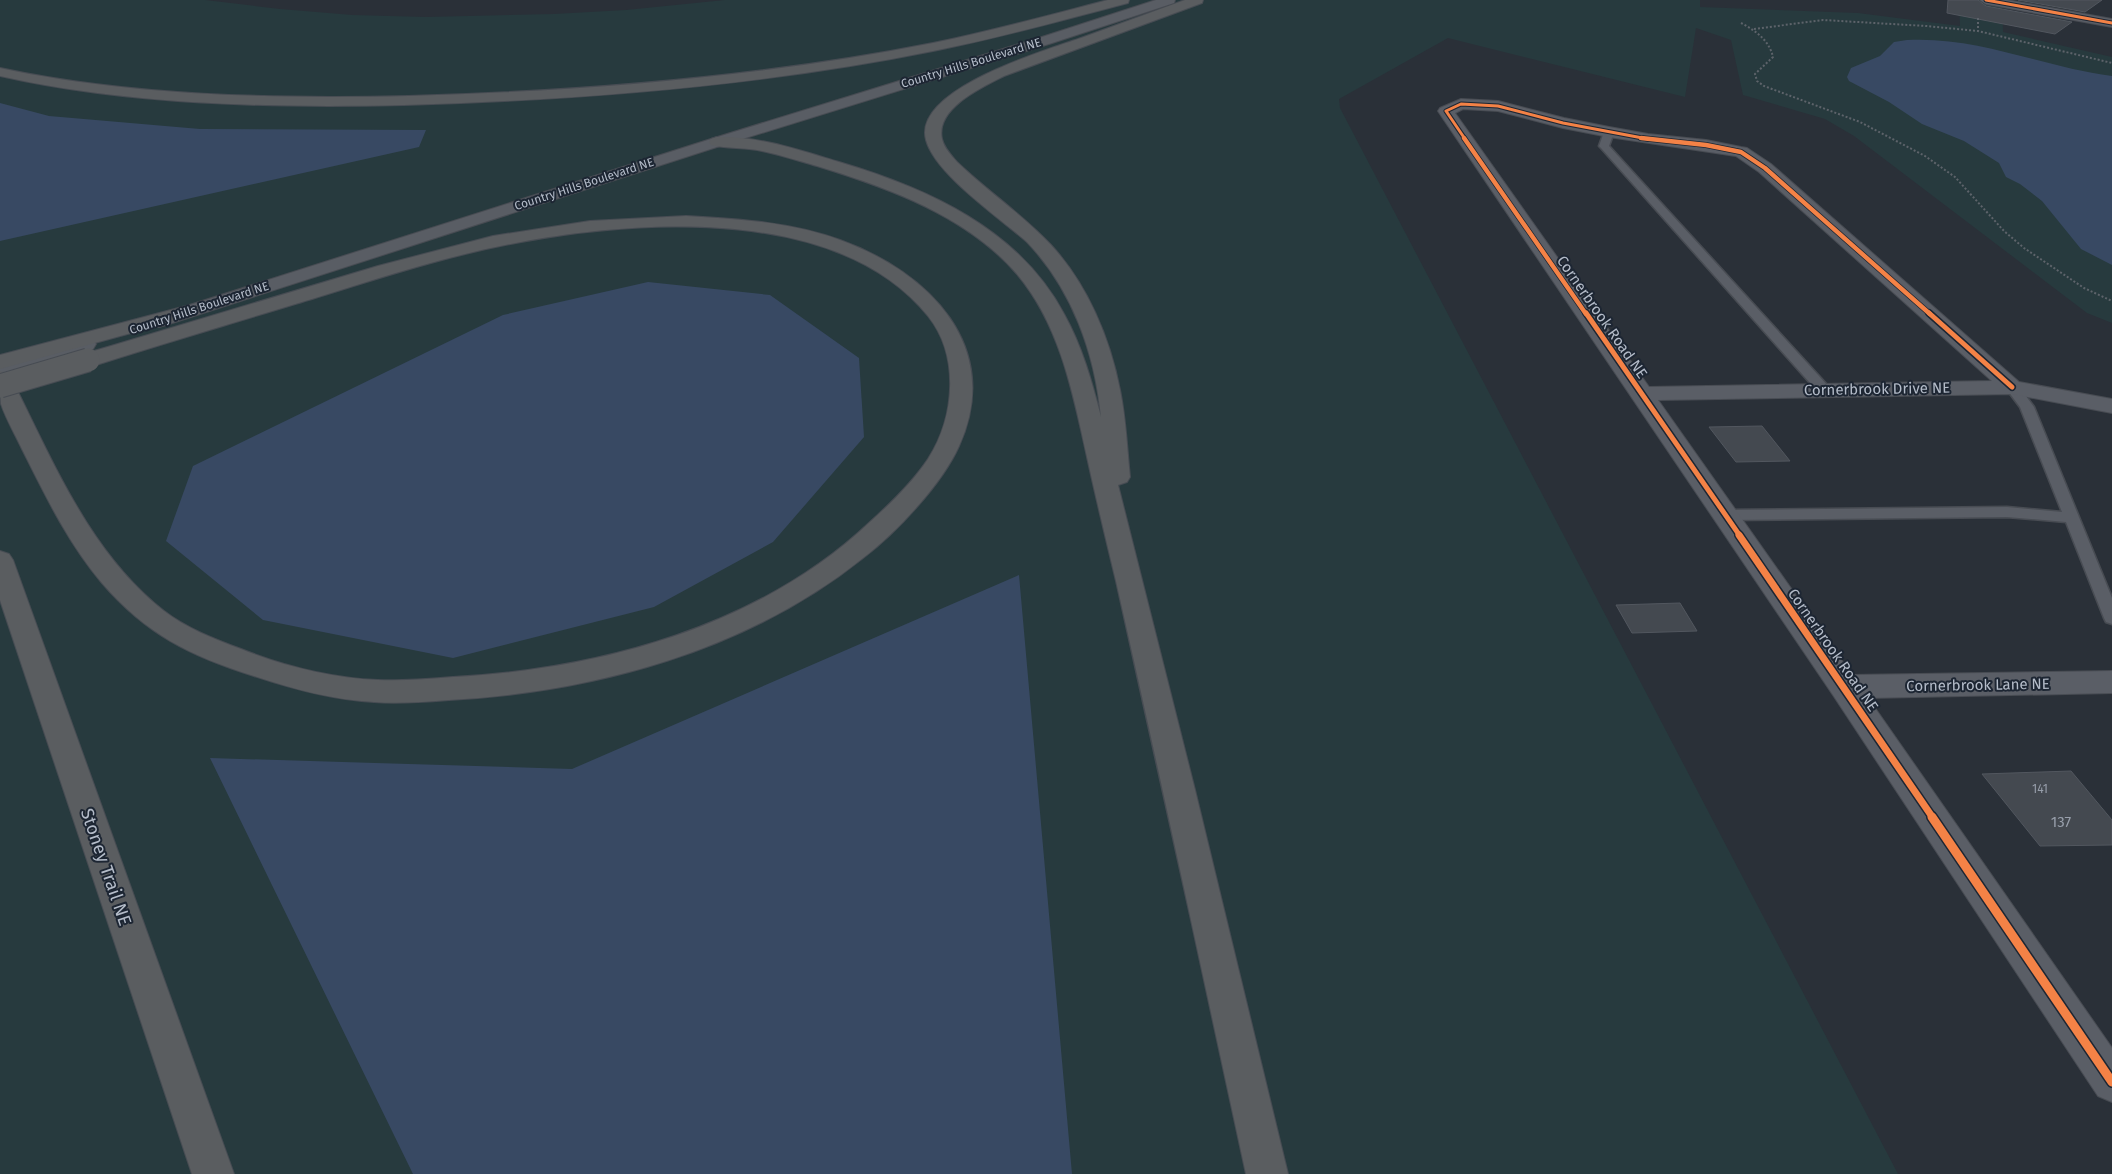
<svg xmlns="http://www.w3.org/2000/svg" width="2112" height="1174" viewBox="0 0 2112 1174" font-family="'Fira Sans',sans-serif">
	<rect width="100%" height="100%" fill="#2a3038"/>
	<!-- green -->
	<polygon fill="#273a3e" points="0,0 205,0 280,9 352,15 426,17 554,14 626,10 725,0 1700,0 1700,7 1858,13 1960,26 1959,0 1986,0 2002,2 2003,32 2112,57 2112,323 2087,313 1854,136 1825,119 1743,95 1731,40 1696,28 1685,97 1448,38 1339,99 1340,108 1898,1174 0,1174"/>
	<!-- water -->
	<g fill="#384963">
		<path d="M1907,40C1978,36 2043,67 2112,76V265L2081,249L2042,201L2020,184L2006,177L1999,163L1964,141L1922,124L1889,102L1849,81L1847,77L1851,68L1880,56L1894,42Z"/>
		<polygon points="0,103 49,116 200,129 426,130 419,147 0,241"/>
		<polygon points="648,282 770,295 859,358 864,437 773,542 654,607 453,658 263,620 166,541 193,466 503,315"/>
		<polygon points="1019,575 1072,1174 413,1174 210,758 572,769"/>
	</g>
	<!-- building -->
	<g fill="#444950" stroke="#52575f">
		<polygon points="1948,0 1978,0 1986,6 2072,22 2055,34 1947,13"/>
		<polygon points="2018,0 2102,0 2085,12"/>
		<polygon points="1762,426 1790,461 1736,462 1709,427"/>
		<polygon points="1680,603 1697,631 1632,633 1616,605"/>
		<polygon points="2071,771 2112,820 2112,845 2040,846 1982,774"/>
	</g>
	<g fill="none" stroke-linecap="round" stroke-linejoin="round">
		<!-- service casing -->
		<g stroke="#484c53" stroke-width="3">
			<g id="service">
				<polygon points="1609,129 1614,132 1609,146 1829,387 1831,390 1829,393 1819,393 1601,148 1599,146 1604,132"/>
				<polygon points="2012,383 2017,384 2034,407 2112,598 2112,624 2106,622 2104,618 2066,522 2007,517 1724,520 1719,518 1716,515 1719,512 1724,510 2007,507 2062,512 2020,407 2005,387"/>
			</g>
		</g>
		<!-- minor casing -->
		<g stroke="#484c53" stroke-width="2">
			<g id="minor">
				<polygon points="1980,0 2007,0 2112,19 2112,27 1986,4"/>
				<path d="M1461,99L1498,101L1564,118L1609,127L1648,134L1706,140L1741,147L1747,148L1771,164L2019,382L2112,399V413L2012,394L1658,400L1852,675L2112,671V693L1868,698L2112,1048V1102L2098,1096L1833,695L1438,111L1440,108ZM1463,109L1498,111L1563,128L1609,137L1736,156L1759,172L1992,381L1649,387L1455,113Z"/>
			</g>
		</g>
		<!-- secondary casing -->
		<g stroke="#484c53" stroke-width="2">
			<g id="secondary">
				<polygon points="1156,0 1175,0 1174,3 1052,43 723,145 166,325 159,327 152,325 149,321 152,317 711,139 1042,37"/>
				<polygon points="85,338 93,339 96,344 93,349 0,378 0,364"/>
			</g>
		</g>
		<!-- motorway casing -->
		<g stroke="#474c53" stroke-width="2">
			<g id="motorway">
				<path d="M1108,0H1129L1128,3C1063,20 999,38 933,51C760,86 581,100 404,105C273,108 128,105 0,76V68C130,96 276,99 408,96C584,91 761,77 933,43C992,31 1050,15 1108,0Z"/>
				<path d="M1185,0H1203L1202,3L1004,76C983,87 935,108 942,139C944,148 951,155 957,162C987,191 1022,214 1051,245C1087,284 1110,338 1120,390C1126,419 1127,448 1130,477L1127,482L1118,485L1195,790L1288,1174H1246C1203,976 1161,779 1116,581C1106,540 1096,498 1087,457C1073,393 1060,325 1017,274C967,216 889,188 817,166C799,161 781,155 762,151C745,147 727,149 711,145L709,142L711,139L717,137C759,136 799,150 839,162C927,188 1019,229 1064,314C1082,346 1092,382 1101,417C1095,353 1072,289 1027,242C1000,218 935,174 926,140C912,89 1047,50 1081,38C1116,25 1150,13 1185,0Z"/>
				<path d="M686,216C738,219 791,222 840,240C929,272 1004,347 959,446C942,484 896,533 863,558C747,651 595,692 449,700C424,702 399,704 374,702C333,700 293,689 254,676C190,656 146,634 102,583C68,543 45,495 22,449C15,434 6,419 1,404C0,394 0,382 0,371L8,373L11,378C53,461 89,552 164,611C186,628 214,639 241,649C284,666 332,678 378,680C403,681 428,679 453,677C601,669 760,626 870,522C891,503 912,483 928,459C955,417 960,356 928,316C840,207 645,219 521,242C443,256 368,282 292,305C227,325 161,344 96,365L88,367L80,365L77,360L80,355L111,346L378,266L493,236L590,221Z"/>
				<polygon points="186,306 193,308 196,312 193,316 0,369 0,355"/>
				<polygon points="0,551 9,554 13,560 234,1174 192,1174 0,600"/>
			</g>
		</g>
		<!-- path -->
		<g stroke="#5d636a" stroke-width="2" stroke-dasharray="2 2" stroke-linecap="butt">
			<polyline points="1978,18 1978,31"/>
			<path d="M1741,23C1756,31 1769,40 1773,57L1755,74L1757,81L1764,86L1860,122L1925,156L1955,177L2004,231L2024,248L2084,288L2112,301"/>
			<polyline points="1754,29 1823,20 1926,26 1978,31 2112,63"/>
		</g>
		<!-- service -->
		<use href="#service" fill="#5a5e66" fill-rule="evenodd"/>
		<!-- minor -->
		<use href="#minor" fill="#5a5e66" fill-rule="evenodd"/>
		<!-- secondary -->
		<use href="#secondary" fill="#595d64" fill-rule="evenodd"/>
		<!-- motorway -->
		<use href="#motorway" fill="#5a5d60" fill-rule="evenodd"/>
		<!-- motorway-bridge casing -->
		<g stroke="#474c53" stroke-width="25" stroke-linecap="butt">
			<polyline id="motorway-bridge" points="0,386 88,360"/>
		</g>
		<!-- motorway-bridge -->
		<use href="#motorway-bridge" stroke="#5a5d60" stroke-width="23"/>
		<!-- cycleway-far4 casing -->
		<g stroke="#1d2633" stroke-width="5">
			<g id="cycleway-far4">
				<polyline points="1986,0 2112,23"/>
				<polyline points="1465,139 1446,111 1461,104 1498,106 1563,123 1648,139"/>
			</g>
		</g>
		<!-- cycleway-far3 casing -->
		<g stroke="#1d2633" stroke-width="6">
			<g id="cycleway-far3">
				<polyline points="1464,138 1586,314"/>
				<polyline points="1641,138 1706,145 1741,152 1765,168 1930,314"/>
			</g>
		</g>
		<!-- cycleway-far2 casing -->
		<g stroke="#1d2633" stroke-width="8">
			<g id="cycleway-far2">
				<polyline points="1586,313 1740,536"/>
				<polyline points="1929,313 2012,387"/>
			</g>
		</g>
		<!-- cycleway-far1 casing -->
		<g stroke="#1d2633" stroke-width="10">
			<polyline id="cycleway-far1" points="1739,535 1933,818"/>
		</g>
		<!-- cycleway casing -->
		<g stroke="#1d2633" stroke-width="12">
			<polyline id="cycleway" points="1932,817 2112,1082"/>
		</g>
		<!-- cycleway-far4 -->
		<use href="#cycleway-far4" stroke="#f48246" stroke-width="3"/>
		<!-- cycleway-far3 -->
		<use href="#cycleway-far3" stroke="#f48246" stroke-width="4.5"/>
		<!-- cycleway-far2 -->
		<use href="#cycleway-far2" stroke="#f48246" stroke-width="5"/>
		<!-- cycleway-far1 -->
		<use href="#cycleway-far1" stroke="#f48246" stroke-width="7"/>
		<!-- cycleway -->
		<use href="#cycleway" stroke="#f48246" stroke-width="9"/>
	</g>
	<g text-anchor="middle" dominant-baseline="central" stroke-width="4" stroke-linejoin="round" paint-order="stroke">
		<!-- far-street labels -->
		<g font-size="12" fill="#b4bcc9" stroke="#1d2633">
			<text transform="translate(971 63) rotate(-17)">Country Hills Boulevard NE</text>
			<text transform="translate(584 184) rotate(-18)">Country Hills Boulevard NE</text>
			<text transform="translate(199 308) rotate(-18)">Country Hills Boulevard NE</text>
		</g>
		<!-- number labels -->
		<g font-size="12" fill="#989fab">
			<text x="2040" y="789">141</text>
		</g>
		<!-- street labels -->
		<g font-size="15" fill="#b4bcc9" stroke="#1d2633">
			<text transform="translate(1602 317) rotate(55)">Cornerbrook Road NE</text>
			<text transform="translate(1877 389) rotate(-1)">Cornerbrook Drive NE</text>
			<text transform="translate(1833 650) rotate(55)">Cornerbrook Road NE</text>
			<text transform="translate(1978 685) rotate(-1)">Cornerbrook Lane NE</text>
		</g>
		<!-- near-number labels -->
		<g font-size="15" fill="#989fab">
			<text x="2061" y="822">137</text>
		</g>
		<!-- near-street labels -->
		<g font-size="18" fill="#b4bcc9" stroke="#1d2633">
			<text transform="translate(106 867) rotate(71)">Stoney Trail NE</text>
		</g>
	</g>
</svg>
